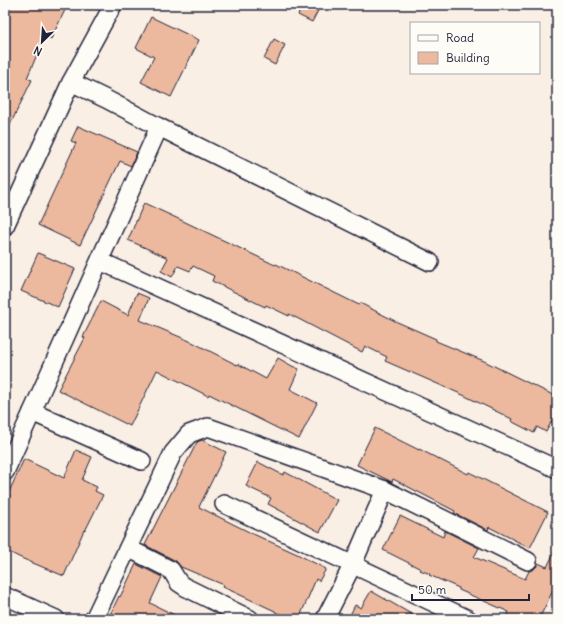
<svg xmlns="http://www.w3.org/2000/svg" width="562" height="624" viewBox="0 0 562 624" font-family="Delius,sans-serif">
	<rect width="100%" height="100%" fill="#faefe5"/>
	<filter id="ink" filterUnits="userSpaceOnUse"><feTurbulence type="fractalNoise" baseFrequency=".025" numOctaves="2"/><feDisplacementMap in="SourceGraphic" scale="8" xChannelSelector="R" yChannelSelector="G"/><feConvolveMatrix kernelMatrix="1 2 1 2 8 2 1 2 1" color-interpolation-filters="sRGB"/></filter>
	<g filter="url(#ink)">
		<!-- building -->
		<g fill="#ecb99e" stroke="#22223b">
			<polygon points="5,5 56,5 65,10 51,39 45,36 27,78 32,80 5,135"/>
			<polygon points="302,5 321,5 312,22 298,15"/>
			<polygon points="151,17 199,40 171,97 141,82 154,57 136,48"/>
			<polygon points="274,39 285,45 275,65 264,59"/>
			<polygon points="78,126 137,152 131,166 120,161 80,245 38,225 76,143 71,141"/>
			<polygon points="144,203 183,221 275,265 276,264 359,305 360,303 395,321 436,339 436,341 484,361 557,397 557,411 546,432 537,427 534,433 511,421 512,419 463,395 385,361 387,357 365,346 362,352 289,314 289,316 266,305 265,307 212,281 214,276 193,266 190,271 178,266 172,277 161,271 168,258 128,240"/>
			<polygon points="38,253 75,269 58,307 21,291"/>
			<polygon points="137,293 149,298 140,320 192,342 237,365 238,364 266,379 278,358 292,366 299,369 290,389 317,403 299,439 209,394 208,396 157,370 130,426 58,390 85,338 83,337 101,301 128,315"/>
			<polygon points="375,428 419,450 419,449 468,474 469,472 548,512 530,548 489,527 488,530 454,513 455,511 393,479 392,482 357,465"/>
			<polygon points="202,440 226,452 199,507 251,533 297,554 326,569 319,581 316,579 299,619 291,619 275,612 275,611 223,587 224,585 181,567 176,561 145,545 197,442"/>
			<polygon points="76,450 92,457 82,480 97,487 95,491 103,495 85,531 84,530 64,576 21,558 5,550 5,504 10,495 8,494 24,459 64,478"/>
			<polygon points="258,462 283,475 285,472 337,500 320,532 268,504 271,498 246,486"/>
			<polygon points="400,516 443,537 445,531 479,548 474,557 525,579 529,571 534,569 537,566 538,563 547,567 557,547 557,582 539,619 506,619 509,612 459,590 459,588 429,575 430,574 420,570 421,569 383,550"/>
			<polygon points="136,564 162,577 150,603 183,619 108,619 119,596 120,597"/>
			<polygon points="371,591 420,619 348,619 355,605 361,608"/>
		</g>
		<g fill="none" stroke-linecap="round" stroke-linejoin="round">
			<!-- minor casing -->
			<g stroke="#22223b" stroke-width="20">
				<g id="minor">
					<polyline points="71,82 106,99 159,127 430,262"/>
					<polyline points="5,226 71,82 113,5"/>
					<polyline points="100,261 557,469"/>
					<polyline points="32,412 142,461"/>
					<polyline points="5,472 32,412 159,127"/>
					<polyline points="224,504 468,619"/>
					<polyline points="128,548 171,570 179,583 185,587 250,619"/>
					<polyline points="5,596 56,619"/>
					<polyline points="94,619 173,453 189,434 208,427 385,490 528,561"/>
					<polyline points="325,619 353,564 385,490"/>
				</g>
			</g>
			<!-- minor -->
			<use href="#minor" stroke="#fdfcf7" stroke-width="17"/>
		</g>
	</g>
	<!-- margin -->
	<rect width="562" height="624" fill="none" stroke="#fdfcf7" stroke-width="20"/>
	<rect x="10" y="10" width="542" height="604" fill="none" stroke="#22223b" stroke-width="1.5" filter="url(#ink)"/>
	<!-- legend -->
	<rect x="410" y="22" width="130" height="52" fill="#fdfcf7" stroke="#a5a5ac"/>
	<rect x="418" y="35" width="20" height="6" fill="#fdfcf7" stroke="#a5a5ac"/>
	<text x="446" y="42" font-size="12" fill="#22223b">Road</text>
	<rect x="418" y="52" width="20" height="12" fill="#ecb99e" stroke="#a5a5ac"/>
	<text x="446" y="62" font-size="12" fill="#22223b">Building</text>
	<!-- north arrow -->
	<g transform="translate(42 42) rotate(205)" stroke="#fdfcf7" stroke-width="3" paint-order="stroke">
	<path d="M0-3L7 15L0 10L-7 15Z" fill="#22223b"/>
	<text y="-6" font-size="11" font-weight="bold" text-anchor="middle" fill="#22223b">N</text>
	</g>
	<!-- scale -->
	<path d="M412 594v6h117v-6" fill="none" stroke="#22223b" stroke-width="2"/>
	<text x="418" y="594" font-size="12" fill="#22223b" stroke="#fdfcf7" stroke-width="3" paint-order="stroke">50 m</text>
</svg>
